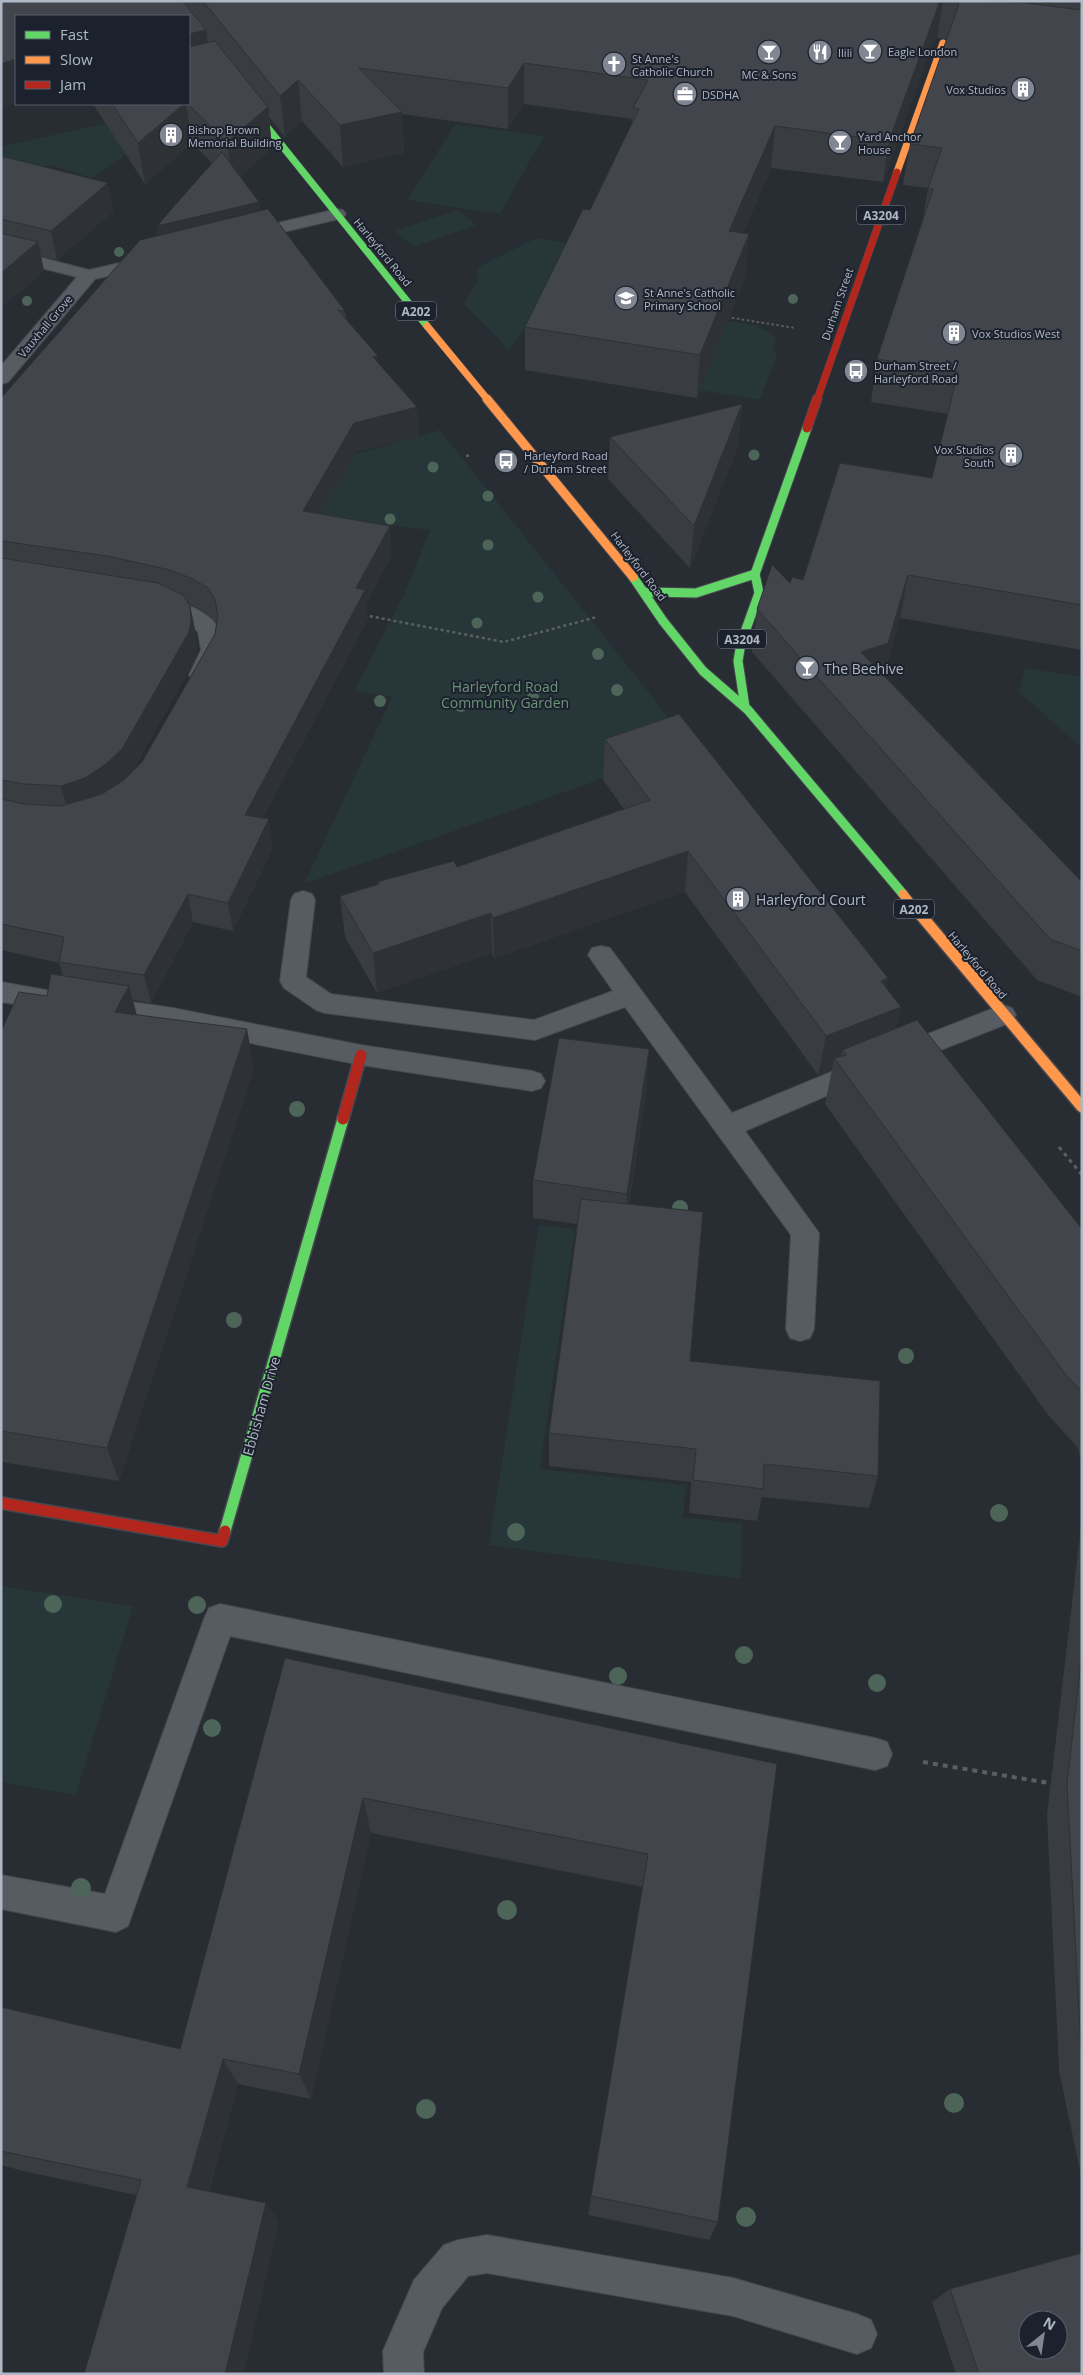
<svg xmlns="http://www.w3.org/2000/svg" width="1083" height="2375" viewBox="0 0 1083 2375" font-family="'Open Sans',sans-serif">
	<rect width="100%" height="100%" fill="#282c33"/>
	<!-- green -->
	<g fill="#263639">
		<polygon points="116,121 137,147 92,178 50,165 35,170 1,159 1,149 4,146"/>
		<polygon points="455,124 544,136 500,214 407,200"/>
		<polygon points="458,210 476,225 414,247 395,231"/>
		<polygon points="536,238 576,244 535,316 509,350 464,304 477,282 478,267"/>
		<polygon points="695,316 755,325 776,337 774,351 777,356 760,400 693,389 688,397 665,393"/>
		<polygon points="440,430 692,747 304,884 392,697 355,690 405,592 430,530 283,512 260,481"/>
		<polygon points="1025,668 1082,677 1082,748 1019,692"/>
		<polygon points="539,1225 575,1229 540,1469 686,1485 683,1517 742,1524 741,1579 489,1545"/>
		<polygon points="1,1586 133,1606 76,1795 1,1782"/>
	</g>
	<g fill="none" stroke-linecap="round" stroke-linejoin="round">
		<!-- lane casing -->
		<g stroke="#46484e" stroke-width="2">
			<g id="lane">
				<polygon points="303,891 312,894 315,900 306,977 331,994 534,1020 613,991 588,955 592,948 601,946 610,948 732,1113 836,1070 994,1008 1003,1005 1012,1008 1016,1015 1012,1022 854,1084 745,1131 819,1233 814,1329 810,1338 800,1341 790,1338 786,1329 791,1235 625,1007 535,1040 325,1013 316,1010 284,988 280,981 291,900 294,894"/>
				<polygon points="220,1604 875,1738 887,1742 892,1754 887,1766 875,1770 230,1636 128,1926 116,1932 1,1909 1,1875 105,1894 204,1619 209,1608"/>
				<polygon points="487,2235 733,2278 857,2314 871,2320 877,2334 871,2348 857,2354 733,2316 487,2273 468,2276 442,2308 423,2352 424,2374 384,2374 383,2351 414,2280 444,2245 458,2240"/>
			</g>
		</g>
		<!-- street casing -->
		<g stroke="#46484e" stroke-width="2">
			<g id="street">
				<polygon points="337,209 343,210 346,214 343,218 245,241 239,240 236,236 239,232"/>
				<polygon points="1,247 89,270 150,256 156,257 159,261 156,265 95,279 8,382 1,384 1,366 77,277 1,258"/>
				<path d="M158,596C184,602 230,616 223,652C221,662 213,672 208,680L200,682L192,680L189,675L201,650L198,632C184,613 154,613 147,603L150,598Z"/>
				<polygon points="1,982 63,993 67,1000 63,1007 54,1010 1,1002"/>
				<polygon points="99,997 173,1008 361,1045 532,1071 541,1074 545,1081 541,1088 532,1091 361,1065 173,1028 99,1017 90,1014 86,1007 90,1000"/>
			</g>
		</g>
		<!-- fast-far2 casing -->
		<g stroke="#46484e" stroke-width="8">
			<polyline id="fast-far2" points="246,101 427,326"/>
		</g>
		<!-- fast-far1 casing -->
		<g stroke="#46484e" stroke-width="11">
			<g id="fast-far1">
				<polyline points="633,577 663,621 703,671 748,710 903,894"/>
				<polyline points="645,592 696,593 755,574"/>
				<polyline points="745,707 738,661 741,643 759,593 755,574 807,428"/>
			</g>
		</g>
		<!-- fast casing -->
		<g stroke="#46484e" stroke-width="14">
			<polyline id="fast" points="225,1531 343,1119"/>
		</g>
		<!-- slow-far2 casing -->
		<g stroke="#46484e" stroke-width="8">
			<g id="slow-far2">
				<polyline points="897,172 943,43"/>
				<polyline points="427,326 488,400"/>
			</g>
		</g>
		<!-- slow-far1 casing -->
		<g stroke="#46484e" stroke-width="11">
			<g id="slow-far1">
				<polyline points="487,399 633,577"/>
				<polyline points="903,894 915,909"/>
			</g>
		</g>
		<!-- slow casing -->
		<g stroke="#46484e" stroke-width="14">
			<polyline id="slow" points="914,907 1082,1107"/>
		</g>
		<!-- jam-far2 casing -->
		<g stroke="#46484e" stroke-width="8">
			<polyline id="jam-far2" points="817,400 897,172"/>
		</g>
		<!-- jam-far1 casing -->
		<g stroke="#46484e" stroke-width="11">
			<polyline id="jam-far1" points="807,428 817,399"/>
		</g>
		<!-- jam casing -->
		<g stroke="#46484e" stroke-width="14">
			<g id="jam">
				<polyline points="343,1119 361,1055"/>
				<polyline points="1,1503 222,1541 225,1531"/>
			</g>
		</g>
		<!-- path-far3 -->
		<polyline stroke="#5a5f65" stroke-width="2" stroke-dasharray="2.5 2.5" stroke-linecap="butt" points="727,317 795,328"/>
		<!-- path-far2 -->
		<g stroke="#5a5f65" stroke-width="2.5" stroke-dasharray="3 3" stroke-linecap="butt">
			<polyline points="466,456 472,455"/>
			<polyline points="364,615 504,642 597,617"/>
		</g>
		<!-- path-far1 -->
		<polyline stroke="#5a5f65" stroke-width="3" stroke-dasharray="4 4" stroke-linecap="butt" points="1059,1147 1082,1175"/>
		<!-- path -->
		<polyline stroke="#5a5f65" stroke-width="4" stroke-dasharray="5 5" stroke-linecap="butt" points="923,1762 1055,1784"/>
		<!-- lane -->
		<use href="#lane" fill="#575b62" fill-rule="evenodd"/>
		<!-- street -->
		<use href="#street" fill="#575b62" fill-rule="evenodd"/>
		<!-- fast-far2 -->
		<use href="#fast-far2" stroke="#63d668" stroke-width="7"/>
		<!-- fast-far1 -->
		<use href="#fast-far1" stroke="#63d668" stroke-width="9"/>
		<!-- fast -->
		<use href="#fast" stroke="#63d668" stroke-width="11"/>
		<!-- slow-far2 -->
		<use href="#slow-far2" stroke="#ff974d" stroke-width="7"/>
		<!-- slow-far1 -->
		<use href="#slow-far1" stroke="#ff974d" stroke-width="9"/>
		<!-- slow -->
		<use href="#slow" stroke="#ff974d" stroke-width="11"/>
		<!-- jam-far2 -->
		<use href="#jam-far2" stroke="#b3261e" stroke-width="7"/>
		<!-- jam-far1 -->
		<use href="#jam-far1" stroke="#b3261e" stroke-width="9"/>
		<!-- jam -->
		<use href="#jam" stroke="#b3261e" stroke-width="11"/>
	</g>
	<!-- trees -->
	<g fill="#4c6558">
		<circle cx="119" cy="252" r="5"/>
		<circle cx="793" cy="299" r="5"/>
		<circle cx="27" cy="301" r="5"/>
		<circle cx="754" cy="455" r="5.5"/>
		<circle cx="433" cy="467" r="5.5"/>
		<circle cx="488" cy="496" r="5.5"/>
		<circle cx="390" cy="519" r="5.5"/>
		<circle cx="488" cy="545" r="5.5"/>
		<circle cx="538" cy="597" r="5.5"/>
		<circle cx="477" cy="623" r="5.5"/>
		<circle cx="598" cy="654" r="6"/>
		<circle cx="617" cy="690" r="6"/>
		<circle cx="533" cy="697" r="6"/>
		<circle cx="380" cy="701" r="6"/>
		<circle cx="461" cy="706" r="6"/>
		<circle cx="297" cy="1109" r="8"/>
		<circle cx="680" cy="1208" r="8"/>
		<circle cx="234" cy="1320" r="8"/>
		<circle cx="906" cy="1356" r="8"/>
		<circle cx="999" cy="1513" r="9"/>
		<circle cx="516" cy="1532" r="9"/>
		<circle cx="53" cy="1604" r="9"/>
		<circle cx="197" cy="1605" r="9"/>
		<circle cx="744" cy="1655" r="9"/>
		<circle cx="618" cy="1676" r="9"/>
		<circle cx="877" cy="1683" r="9"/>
		<circle cx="212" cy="1728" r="9"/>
		<circle cx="81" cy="1888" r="10"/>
		<circle cx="507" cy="1910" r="10"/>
		<circle cx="954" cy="2103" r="10"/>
		<circle cx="426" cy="2109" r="10"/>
		<circle cx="746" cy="2217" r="10"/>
	</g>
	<!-- wall -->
	<g fill="#393c41" fill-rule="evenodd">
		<path d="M1,1H1082V650L900,618L884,675L1082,882V997L1037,980L752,652L757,609L790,583L803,580L932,478L948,414L871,402L877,359L923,218L928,188L903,185L910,144L947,39L937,38L933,42L883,182L771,168L743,233L746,276L697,398L525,370V327L590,210L632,123V119L524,104L508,129L402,114L404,153L343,167L302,121L285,137L269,117L272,148L240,177L259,202L260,211L345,311L346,319L378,363L417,407L419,436L356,452L321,514L392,555L366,604L368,619L263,818L273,848L233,931L193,922L151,1003L133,1000L137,1015L254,1068L119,1481L1,1462V1032L47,996L63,976L59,963L1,950V398L158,236L157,226L212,163L192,143L145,184L93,104H189V16H16V102L1,107ZM190,605L198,608L212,618L216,624L215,634L142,762L132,772L194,661L197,651L196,635Z"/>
		<polygon points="1,156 114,211 57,260 41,256 44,271 1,308"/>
		<polygon points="742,404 738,446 690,568 608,479 610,437"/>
		<polygon points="605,739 888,978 886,988 901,1007 896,1028 1082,1229 1082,1467 1078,1448 1048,1415 825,1104 832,1070 818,1075 685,892 494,958 492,953 377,993 345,937 340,896 378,885 377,882 457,867 624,809 603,780"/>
		<polygon points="647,1088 629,1204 690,1361 878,1476 869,1508 762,1497 757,1521 689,1513 691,1482 549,1466 549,1433 577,1224 533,1218 533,1180"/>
		<polygon points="1082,1518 1082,2180 1059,2071 1047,1815"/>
		<polygon points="285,1658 777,1764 718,2222 709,2240 588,2215 591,2196 643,1887 371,1833 311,2099 238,2084 209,2191 266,2203 279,2222 136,2195 23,2171 1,2165 1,2007 180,2049"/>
		<polygon points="950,2289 1082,2374 956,2374 932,2302"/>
	</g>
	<!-- shaded-wall -->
	<g fill="#2e3135">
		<polygon points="936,1 943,1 937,38 933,42 883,182 889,141"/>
		<polygon points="206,30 211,70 189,76 189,34"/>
		<polygon points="16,59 16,102 1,107 1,64"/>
		<polygon points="524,63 524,104 508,129 508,88"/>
		<polygon points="298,80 302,121 285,137 280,96"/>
		<polygon points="184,104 186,104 192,143 145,184 138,143"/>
		<polygon points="268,107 272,148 233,184 227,142"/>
		<polygon points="402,112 404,153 343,167 340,125"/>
		<polygon points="775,126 771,168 725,273 729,231"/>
		<polygon points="108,183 114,211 57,260 51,231"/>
		<polygon points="259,202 262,226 161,250 157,226"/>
		<polygon points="749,234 746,276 697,398 700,355"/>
		<polygon points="38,242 44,271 1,308 1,273"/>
		<polygon points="378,356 380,385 373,357"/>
		<polygon points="742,404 738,446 690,568 694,526"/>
		<polygon points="417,407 419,436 356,452 307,540 303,511 354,423"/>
		<polygon points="390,526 392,555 366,604 368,619 250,843 245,815 356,588"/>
		<polygon points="908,575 900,618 881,685 861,652"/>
		<polygon points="190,606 196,635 197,651 194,661 128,778 69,815 61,786"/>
		<polygon points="269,819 273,848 233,931 228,903"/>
		<polygon points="688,851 685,892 494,958 493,918"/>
		<polygon points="188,894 193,922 151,1003 144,975"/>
		<polygon points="491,913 492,953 377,993 373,953"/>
		<polygon points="888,978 880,1015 901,1007 892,1046 846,1055 842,1050 839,1065 834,1058 832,1070 818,1075 826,1036 881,981"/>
		<polygon points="129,986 139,1025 115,1012"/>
		<polygon points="247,1029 254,1068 119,1481 107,1448"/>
		<polygon points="649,1049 647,1088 624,1231 627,1194"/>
		<polygon points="363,1798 371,1833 311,2099 299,2074"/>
		<polygon points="223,2059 238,2084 204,2206 187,2187"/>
		<polygon points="266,2203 279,2222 244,2374 225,2374"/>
	</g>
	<!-- building -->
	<g fill="#42464c" stroke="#2e3135" fill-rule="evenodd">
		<polygon points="1,1 183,1 206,30 189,34 189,16 16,16 16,59 1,64"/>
		<polygon points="203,1 940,1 889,141 775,126 729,231 749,234 700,355 525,327 583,209 590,210 639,109 633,108 648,80 524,63 508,88 359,68 402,112 340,125 298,80 280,96"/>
		<polygon points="958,1 1019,2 1082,10 1082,605 908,575 888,643 861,652 1082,882 1082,951 1050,939 757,609 772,565 790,583 792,577 803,580 840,463 932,478 958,372 877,359 933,189 928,188 942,148 910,144 959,4"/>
		<polygon points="215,41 268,107 227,142 188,104 189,104 189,47"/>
		<polygon points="112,104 184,104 138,143"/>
		<polygon points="222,152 259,202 157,226 176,204"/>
		<polygon points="1,156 108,183 51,231 1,219"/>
		<polygon points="268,209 345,311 338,310 378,356 373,357 417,407 354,423 303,511 390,526 356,588 365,590 245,815 269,819 228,903 188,894 144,975 59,962 64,937 1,924 1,799 24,804 62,806 102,794 124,780 142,762 215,634 218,616 215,599 208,588 193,579 170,570 107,556 1,541 1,398 140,240"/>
		<polygon points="1,233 38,242 1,273"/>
		<polygon points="742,404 694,526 610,437"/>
		<polygon points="1,558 158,583 183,595 190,606 191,621 189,632 122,749 106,764 85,778 61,786 25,784 1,780"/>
		<polygon points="679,714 888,978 881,981 901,1007 826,1036 688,851 493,918 491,913 373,953 340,896 379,884 377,882 454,861 457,867 650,800 605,739"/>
		<polygon points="51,974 129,986 115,1012 247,1029 107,1448 1,1431 1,1032 19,992 47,996"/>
		<polygon points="917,1020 1082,1229 1082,1392 1066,1375 834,1058 846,1055 842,1050"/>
		<polygon points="559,1038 649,1049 627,1194 533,1180"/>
		<polygon points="581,1199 703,1212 690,1361 880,1381 878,1476 764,1464 763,1489 693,1480 696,1449 549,1433"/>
		<polygon points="1082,1653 1082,2053 1081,2049 1067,1784"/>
		<polygon points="285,1658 777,1764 718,2222 591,2196 648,1854 363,1798 299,2074 223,2059 187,2187 266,2203 225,2374 84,2374 141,2180 1,2151 1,2007 180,2049"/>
		<path d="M1082,2253V2374H979L950,2289ZM1028,2320H1058V2350H1028Z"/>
	</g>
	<!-- icons -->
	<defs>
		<g id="bar-disc" transform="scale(1.25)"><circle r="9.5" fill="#818792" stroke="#1c222d"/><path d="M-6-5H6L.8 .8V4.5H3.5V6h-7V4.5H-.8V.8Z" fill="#fff"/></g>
		<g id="restaurant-disc" transform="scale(1.25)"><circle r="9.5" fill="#818792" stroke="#1c222d"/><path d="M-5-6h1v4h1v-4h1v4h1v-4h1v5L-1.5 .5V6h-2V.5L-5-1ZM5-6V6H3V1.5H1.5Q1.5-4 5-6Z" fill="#fff"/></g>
		<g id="church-disc" transform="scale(1.25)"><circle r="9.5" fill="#818792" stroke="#1c222d"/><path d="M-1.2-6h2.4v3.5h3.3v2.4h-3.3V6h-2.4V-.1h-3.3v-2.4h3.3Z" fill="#fff"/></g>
		<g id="building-disc" transform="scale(1.25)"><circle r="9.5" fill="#818792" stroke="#1c222d"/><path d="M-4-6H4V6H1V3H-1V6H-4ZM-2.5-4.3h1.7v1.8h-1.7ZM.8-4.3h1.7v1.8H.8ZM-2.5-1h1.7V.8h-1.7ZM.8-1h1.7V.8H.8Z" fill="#fff"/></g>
		<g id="office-disc" transform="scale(1.25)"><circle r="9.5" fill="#818792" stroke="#1c222d"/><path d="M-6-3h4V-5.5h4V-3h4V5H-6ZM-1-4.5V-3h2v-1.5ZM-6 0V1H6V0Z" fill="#fff"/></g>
		<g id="school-disc" transform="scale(1.25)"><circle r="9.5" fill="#818792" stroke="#1c222d"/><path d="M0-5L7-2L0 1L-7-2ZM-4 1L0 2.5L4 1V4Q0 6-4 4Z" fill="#fff"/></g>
		<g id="bus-disc" transform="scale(1.25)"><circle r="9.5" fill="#818792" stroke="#1c222d"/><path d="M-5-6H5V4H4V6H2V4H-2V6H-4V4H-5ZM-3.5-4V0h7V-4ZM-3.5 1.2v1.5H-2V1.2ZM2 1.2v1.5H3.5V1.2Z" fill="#fff"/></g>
	</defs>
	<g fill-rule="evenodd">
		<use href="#bar-disc" x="870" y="51"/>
		<use href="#bar-disc" x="769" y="52"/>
		<use href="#restaurant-disc" x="820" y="52"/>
		<use href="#church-disc" x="614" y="64"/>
		<use href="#building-disc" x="1023" y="89"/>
		<use href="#office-disc" x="685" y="94"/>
		<use href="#building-disc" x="171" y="135"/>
		<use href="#bar-disc" x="840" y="142"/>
		<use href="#school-disc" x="626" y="298"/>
		<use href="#building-disc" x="954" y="333"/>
		<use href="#bus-disc" x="856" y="371"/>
		<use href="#building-disc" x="1011" y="455"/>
		<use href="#bus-disc" x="506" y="461"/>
		<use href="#bar-disc" x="807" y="668"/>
		<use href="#building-disc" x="738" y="899"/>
	</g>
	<g text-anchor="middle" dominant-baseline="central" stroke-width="4" stroke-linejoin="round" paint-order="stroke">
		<!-- far-poi labels -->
		<g font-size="11" fill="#b1b8c5" stroke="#1c222d" text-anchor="start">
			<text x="888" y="51">Eagle London</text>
			<text x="838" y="52">Ilili</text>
			<text x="632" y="58">St Anne's<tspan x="632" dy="13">Catholic Church</tspan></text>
			<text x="769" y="74" text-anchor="middle">MC &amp; Sons</text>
			<text x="1006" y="89" text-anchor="end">Vox Studios</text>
			<text x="702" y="94">DSDHA</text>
			<text x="188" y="129">Bishop Brown<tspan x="188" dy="13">Memorial Building</tspan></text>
			<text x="858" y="136">Yard Anchor<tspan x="858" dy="13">House</tspan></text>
			<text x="644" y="292">St Anne's Catholic<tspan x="644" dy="13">Primary School</tspan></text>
			<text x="972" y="333">Vox Studios West</text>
			<text x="874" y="365">Durham Street /<tspan x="874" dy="13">Harleyford Road</tspan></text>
			<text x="994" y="449" text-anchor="end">Vox Studios<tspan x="994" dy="13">South</tspan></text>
			<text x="524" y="455">Harleyford Road<tspan x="524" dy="13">/ Durham Street</tspan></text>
		</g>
		<!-- far-street labels -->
		<g font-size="11" fill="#b1b8c5" stroke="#1c222d">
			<text transform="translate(383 252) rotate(51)">Harleyford Road</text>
			<text transform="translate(837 304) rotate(-71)">Durham Street</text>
			<text transform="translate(45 326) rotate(-50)">Vauxhall Grove</text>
			<text transform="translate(639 566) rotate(53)">Harleyford Road</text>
			<text transform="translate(978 965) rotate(50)">Harleyford Road</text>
		</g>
		<!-- shield labels -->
		<g fill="#1c222d" stroke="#848b97" stroke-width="1">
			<rect x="857" y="205.5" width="48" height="19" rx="4"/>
			<rect x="396" y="301.5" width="40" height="19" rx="4"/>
			<rect x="718" y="629.5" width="48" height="19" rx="4"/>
			<rect x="894" y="899.5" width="40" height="19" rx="4"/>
		</g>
		<g font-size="12" font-weight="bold" fill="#b1b8c5">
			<text x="881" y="215">A3204</text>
			<text x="416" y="311">A202</text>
			<text x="742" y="639">A3204</text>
			<text x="914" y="909">A202</text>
		</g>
		<!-- poi labels -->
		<g font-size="14" fill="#b1b8c5" stroke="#1c222d" text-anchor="start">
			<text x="824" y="668">The Beehive</text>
			<text x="756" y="899">Harleyford Court</text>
		</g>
		<!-- park labels -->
		<g font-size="14" fill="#6a9476" stroke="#1c222d">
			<text x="505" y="686">Harleyford Road<tspan x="505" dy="16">Community Garden</tspan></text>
		</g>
		<!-- street labels -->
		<g font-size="14" fill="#b1b8c5" stroke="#1c222d">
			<text transform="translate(261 1406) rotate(-74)">Ebbisham Drive</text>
		</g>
	</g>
	<!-- border -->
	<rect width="1083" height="2375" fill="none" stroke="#b1b8c5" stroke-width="5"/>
	<!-- legend -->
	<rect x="15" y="15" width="175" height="90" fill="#1c222d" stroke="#585e6a"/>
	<rect x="25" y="31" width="25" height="8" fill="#63d668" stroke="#585e6a"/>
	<text x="60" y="40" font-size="15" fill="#b1b8c5">Fast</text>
	<rect x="25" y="56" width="25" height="8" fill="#ff974d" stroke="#585e6a"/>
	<text x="60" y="65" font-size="15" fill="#b1b8c5">Slow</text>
	<rect x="25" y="81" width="25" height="8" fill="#b3261e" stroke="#585e6a"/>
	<text x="60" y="90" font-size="15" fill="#b1b8c5">Jam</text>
	<!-- north arrow -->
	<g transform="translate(1043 2335) rotate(30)"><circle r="24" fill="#1c222d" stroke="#585e6a"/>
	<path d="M0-4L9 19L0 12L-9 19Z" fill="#818792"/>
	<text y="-8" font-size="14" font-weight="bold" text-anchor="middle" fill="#b1b8c5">N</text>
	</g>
</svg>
